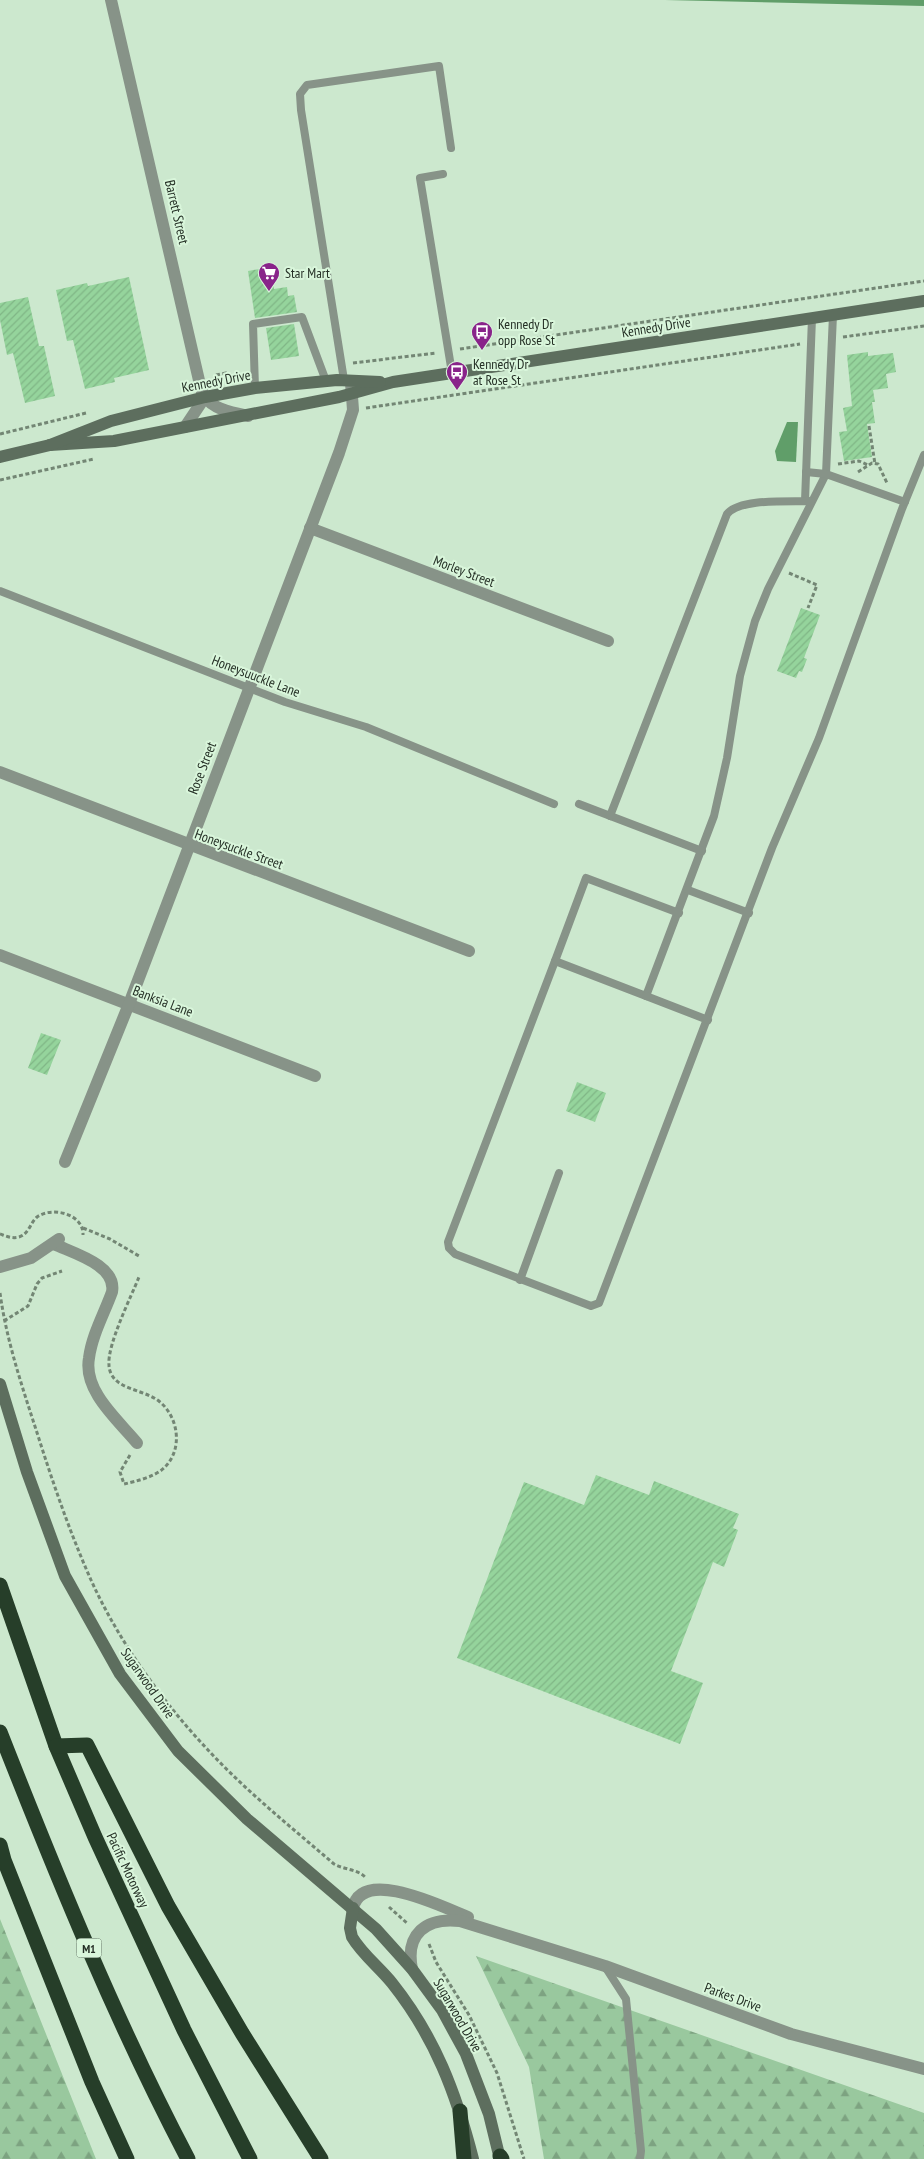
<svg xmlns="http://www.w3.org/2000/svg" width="924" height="2159" viewBox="0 0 924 2159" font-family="'PT Sans Narrow',sans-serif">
	<defs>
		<pattern id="forest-firs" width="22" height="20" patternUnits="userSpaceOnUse" patternTransform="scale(1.25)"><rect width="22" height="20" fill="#99c89e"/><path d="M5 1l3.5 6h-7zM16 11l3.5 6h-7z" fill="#7da381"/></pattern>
		<pattern id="building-hatch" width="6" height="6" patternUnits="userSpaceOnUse" patternTransform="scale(1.25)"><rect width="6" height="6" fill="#95d49c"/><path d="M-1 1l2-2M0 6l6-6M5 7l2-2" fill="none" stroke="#80b686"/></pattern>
	</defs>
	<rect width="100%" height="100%" fill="#cce8ce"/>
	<!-- forest -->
	<g fill="url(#forest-firs)">
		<polygon points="0,1919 96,2159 0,2159"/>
		<polygon points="476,1956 924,2113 924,2159 544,2159 529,2067"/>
	</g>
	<!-- water -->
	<g fill="#609e69">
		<polygon points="665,0 924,0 924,6"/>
		<polygon points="787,422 798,422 796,462 777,461 775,451"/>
	</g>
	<!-- building -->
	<g fill="url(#building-hatch)">
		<polygon points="271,267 274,289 287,287 288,296 294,295 297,312 255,318 248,271"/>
		<polygon points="129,277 149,370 114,378 115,382 85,389 73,340 67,341 56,290 87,283 88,286"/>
		<polygon points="28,297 39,346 44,346 55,396 25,403 13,353 7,355 0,320 0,303"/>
		<polygon points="294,324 299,356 271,360 266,328"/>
		<polygon points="868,352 868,356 893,353 896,372 886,374 888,388 873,390 875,402 872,402 875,423 867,424 872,457 844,461 839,432 847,431 843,408 852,406 847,355"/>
		<polygon points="801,608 820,615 804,658 807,659 802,672 799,671 796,678 777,671"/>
		<polygon points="41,1033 61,1040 47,1075 28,1068"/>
		<polygon points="577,1082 606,1093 595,1122 566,1111"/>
		<polygon points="596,1475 649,1495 654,1481 739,1514 733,1528 738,1530 724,1567 713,1562 671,1671 703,1683 680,1744 457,1658 524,1482 584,1505"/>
	</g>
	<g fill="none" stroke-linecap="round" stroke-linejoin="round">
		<!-- path -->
		<g stroke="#738674" stroke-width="3" stroke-dasharray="4 2.5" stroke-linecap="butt">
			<polyline points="843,337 924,326"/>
			<polyline points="460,349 924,281"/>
			<polyline points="353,363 436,353"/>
			<polyline points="216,375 226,373 233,376"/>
			<polyline points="366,408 800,344"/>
			<polyline points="869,426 875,464"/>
			<polyline points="0,434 86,413"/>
			<polyline points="838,464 859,461 868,465"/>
			<polyline points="858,472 872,463 878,464 887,483"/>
			<polyline points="0,480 94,459"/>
			<polyline points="789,573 817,585 808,608"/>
			<polyline points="83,1228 110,1239 139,1256"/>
			<path d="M0,1234C6,1236 12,1239 19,1237C29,1234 30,1223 37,1217C52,1206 84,1214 83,1235"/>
			<path d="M0,1293C7,1344 24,1392 40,1442C55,1489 71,1535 91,1580C119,1642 162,1701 208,1750C246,1791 291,1827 334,1864C345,1870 358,1869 366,1878"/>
			<polyline points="4,1321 28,1306 37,1284 42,1278 62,1271"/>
			<path d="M130,1455L120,1472L124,1484C137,1481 154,1477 164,1468C183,1450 179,1418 160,1402C149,1393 133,1391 121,1384C114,1380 109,1373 109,1365C107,1345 131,1297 139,1277"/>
			<polyline points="389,1907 408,1924"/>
			<polyline points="429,1944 436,1962 469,2015 497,2073 524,2159"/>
		</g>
		<!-- lane -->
		<g stroke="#879388" stroke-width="8">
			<polyline points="443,174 420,178 452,373"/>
			<polyline points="833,315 826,474 768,589 755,621 740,676 727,758 714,816 646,996 555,961 448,1242 449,1248 455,1254 591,1306 599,1303 772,848 819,738 902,509 924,455"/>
			<polyline points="344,380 301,110 300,94 307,85 439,66 451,148"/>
			<polyline points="255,388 253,324 302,317 326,381"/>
			<polyline points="806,472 826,474 905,502"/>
			<polyline points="805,501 812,318"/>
			<polyline points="0,591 285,702 366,727 554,804"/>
			<polyline points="579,804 702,851"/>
			<path d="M610,816L727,514C740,498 790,502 811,501"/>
			<polyline points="688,890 749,913"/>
			<polyline points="555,961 586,878 679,913"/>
			<polyline points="646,996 708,1020"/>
			<polyline points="520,1280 559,1173"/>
			<polyline points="606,1968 626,1999 641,2151 640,2159"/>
		</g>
		<!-- street -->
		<g stroke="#879388" stroke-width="12">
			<path d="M111,0L201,389C209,410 229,411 248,416"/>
			<polyline points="185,427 205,397"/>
			<polyline points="310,528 608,641"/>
			<polyline points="0,772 469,951"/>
			<polyline points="0,955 315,1076"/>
			<polyline points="65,1162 129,1004 339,453 353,410 351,383"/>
			<path d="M54,1244C73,1253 117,1265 112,1292C104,1314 92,1335 89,1358C83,1391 118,1420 137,1443"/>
			<polyline points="0,1267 31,1258 59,1239"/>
			<path d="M353,1908C362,1866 445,1908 468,1917"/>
			<path d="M412,1969C405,1934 426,1917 460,1921L605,1966L791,2034L924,2069"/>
		</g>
		<!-- secondary -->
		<g stroke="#5d6e5e" stroke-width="12">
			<polyline points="50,445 114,441 339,397 393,382 924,301"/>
			<polyline points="0,457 50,445 111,421 205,397 255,388 337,380 380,382"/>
			<polyline points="0,1384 27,1472 65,1576 120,1674 178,1751 247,1819 376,1929 412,1969 442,2010 466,2054 489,2114 500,2159"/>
			<path d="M353,1908L350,1928L352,1937C362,1954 379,1967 392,1983C435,2037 456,2093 473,2159"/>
		</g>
		<!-- highway -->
		<g stroke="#263e29" stroke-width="15">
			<polyline points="0,1585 56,1746 95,1837 184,2030 250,2159"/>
			<path d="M0,1732C57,1877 116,2022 188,2159"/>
			<polyline points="56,1746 87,1745 168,1906 242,2033 321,2159"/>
			<polyline points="0,1845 4,1860 92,2082 127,2159"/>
			<polyline points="460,2111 464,2159"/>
			<polyline points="500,2156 502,2159"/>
		</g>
	</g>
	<!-- icons -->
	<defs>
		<g id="supermarket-pin" transform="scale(1.125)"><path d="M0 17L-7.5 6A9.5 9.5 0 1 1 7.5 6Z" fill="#89238a" stroke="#d9f6db"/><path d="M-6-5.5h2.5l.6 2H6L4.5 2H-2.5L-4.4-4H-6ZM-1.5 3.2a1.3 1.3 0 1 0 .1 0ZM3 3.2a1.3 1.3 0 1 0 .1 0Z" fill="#fff"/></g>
		<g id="bus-pin" transform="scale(1.125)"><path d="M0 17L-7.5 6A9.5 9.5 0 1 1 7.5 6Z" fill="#89238a" stroke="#d9f6db"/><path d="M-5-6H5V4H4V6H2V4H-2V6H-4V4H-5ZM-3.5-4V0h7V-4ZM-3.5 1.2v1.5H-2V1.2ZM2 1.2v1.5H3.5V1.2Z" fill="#fff"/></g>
	</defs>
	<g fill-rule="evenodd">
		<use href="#supermarket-pin" x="269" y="273"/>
		<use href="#bus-pin" x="482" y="332"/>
		<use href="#bus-pin" x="457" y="372"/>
	</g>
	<g text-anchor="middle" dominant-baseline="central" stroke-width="4" stroke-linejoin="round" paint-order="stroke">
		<!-- shield labels -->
		<rect fill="#d9f6db" stroke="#5a6b5c" stroke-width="1" x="76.5" y="1938.5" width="25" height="19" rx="4"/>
		<g font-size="12" font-weight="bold" fill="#242f25">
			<text x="89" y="1948">M1</text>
		</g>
		<!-- street labels -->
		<g font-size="14" fill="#242f25" stroke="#d9f6db">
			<text transform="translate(177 212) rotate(77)">Barrett Street</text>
			<text transform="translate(656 327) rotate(-9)">Kennedy Drive</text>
			<text transform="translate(216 381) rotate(-11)">Kennedy Drive</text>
			<text transform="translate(464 571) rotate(21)">Morley Street</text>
			<text transform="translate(256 676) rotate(21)">Honeysuuckle Lane</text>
			<text transform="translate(202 768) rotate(-69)">Rose Street</text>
			<text transform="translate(239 849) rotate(20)">Honeysuckle Street</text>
			<text transform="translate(163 1001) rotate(21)">Banksia Lane</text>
			<text transform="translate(148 1683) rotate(55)">Sugarwood Drive</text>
			<text transform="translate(128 1870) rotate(65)">Pacific Motorway</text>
			<text transform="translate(733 1997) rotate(20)">Parkes Drive</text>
			<text transform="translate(458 2015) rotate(60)">Sugarwood Drive</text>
		</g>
		<!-- poi labels -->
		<g font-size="14" fill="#242f25" stroke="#d9f6db" text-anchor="start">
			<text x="285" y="273">Star Mart</text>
			<text x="498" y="324">Kennedy Dr<tspan x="498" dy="16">opp Rose St</tspan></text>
			<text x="473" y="364">Kennedy Dr<tspan x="473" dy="16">at Rose St</tspan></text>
		</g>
	</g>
</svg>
